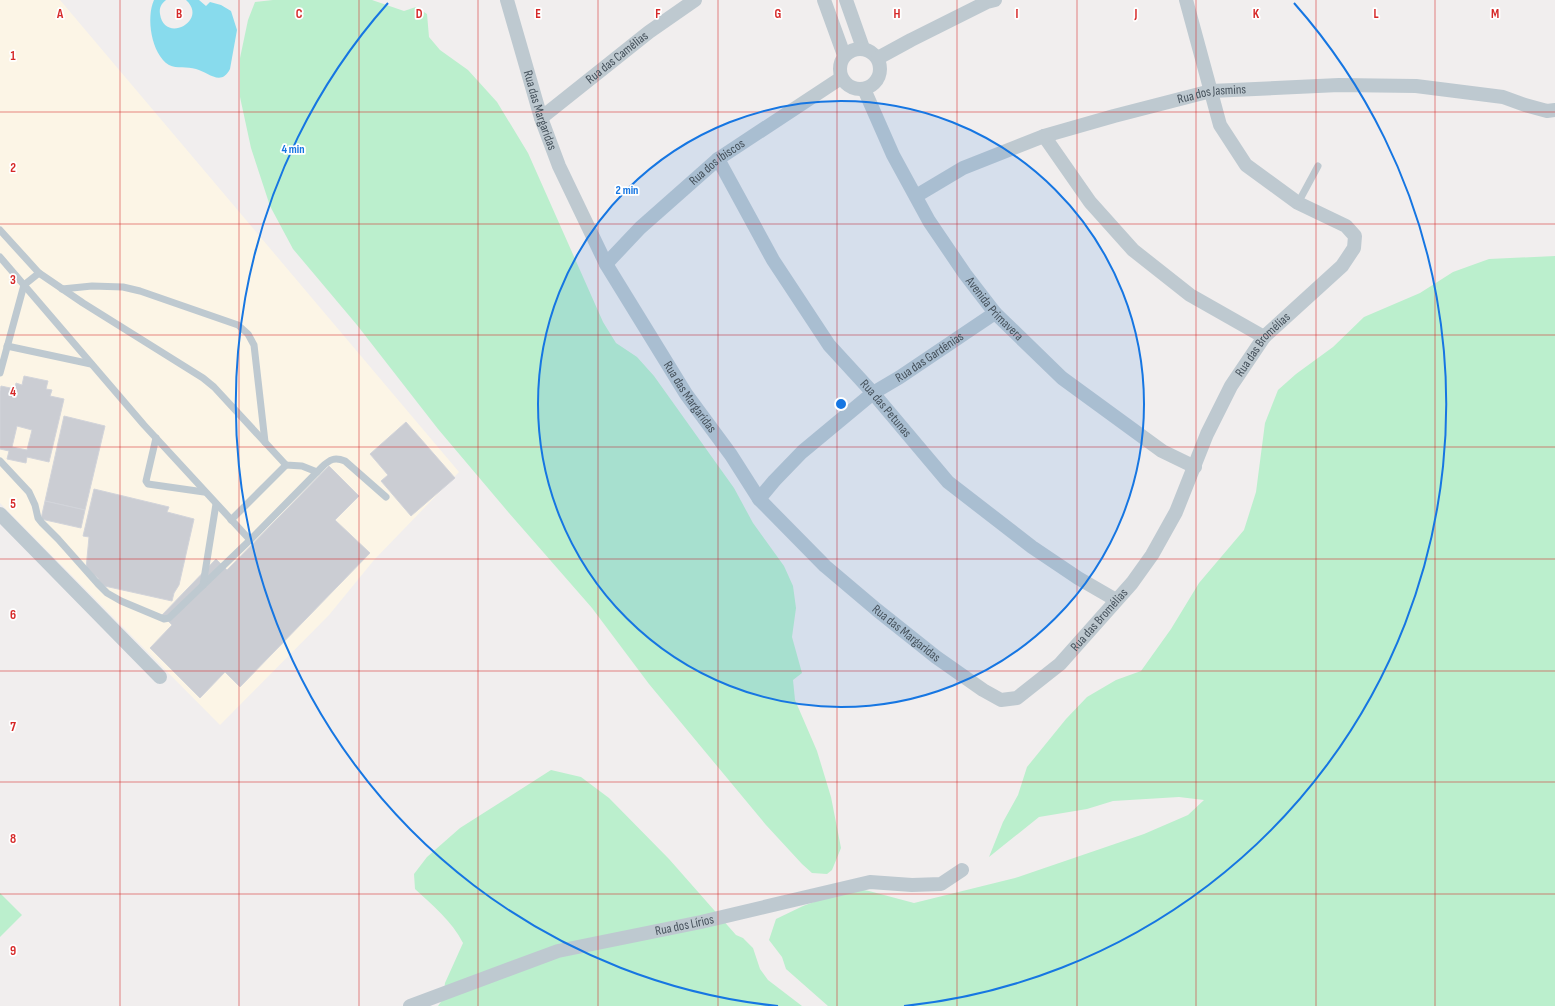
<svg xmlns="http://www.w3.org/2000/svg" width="1555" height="1006" viewBox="0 0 1555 1006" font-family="'Sofia Sans Condensed',sans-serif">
	<rect width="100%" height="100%" fill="#f1eeee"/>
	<!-- commercial -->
	<polygon fill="#fcf5e6" points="0,0 60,0 459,472 374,560 329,615 220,725 0,503"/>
	<!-- green -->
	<g fill="#bbefcd">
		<polygon points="273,0 372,0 404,11 416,7 427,14 429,37 440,50 468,70 497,102 528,153 603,322 616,343 637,357 654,376 734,488 753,523 784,566 793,586 796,608 792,637 802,673 793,680 795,700 817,751 831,797 841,848 832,870 827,874 812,873 802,864 766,825 649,684 592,608 509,513 438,429 357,325 293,249 270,206 251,148 240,97 240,58 248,20 255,2"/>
		<polygon points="1555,256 1555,1006 828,1006 786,969 782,957 769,940 776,919 803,906 852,888 869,891 914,903 1015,878 1144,834 1188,815 1204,800 1179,797 1113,801 1087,809 1039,817 989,857 1003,822 1018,795 1027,767 1066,719 1087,697 1116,680 1141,671 1171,629 1199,583 1244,530 1256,492 1265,423 1278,390 1296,374 1333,347 1364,317 1420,293 1453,272 1489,259"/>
		<path d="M551,770L581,777L609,798L669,859L736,935L743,938L753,948L760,969L768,980L802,1006H438L443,999L445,983L463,943C452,921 432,905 415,889L414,874L427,857L460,828Z"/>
		<polygon points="0,893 22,915 0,937"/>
	</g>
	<!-- water -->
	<path fill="#88dbed" d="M154,0H166C161,4 159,8 160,14C164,44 209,21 186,0H199L206,6L210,2L221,5L231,11L237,30L230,69C221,87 208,72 196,69C187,66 177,69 169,65C151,54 146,17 154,0Z"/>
	<!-- building -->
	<g fill="#cbcdd3" stroke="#d2d4da" fill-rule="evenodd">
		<path d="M24,376L48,381L46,389L52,390L50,396L64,399L49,462L27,457L26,463L7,459L9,451L0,449V391L1,386L15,389L16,383L22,385ZM17,426L32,430L27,450L12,447Z"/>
		<polygon points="64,416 105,426 85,510 45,501"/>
		<polygon points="406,422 455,478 411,516 381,481 388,475 370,454"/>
		<polygon points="329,466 359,496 335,520 370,553 240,687 225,672 200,698 150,648 172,625 162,615 216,559 227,570"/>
		<polygon points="94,489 169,507 167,512 194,519 179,585 174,593 172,601 100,585 98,578 86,569 89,537 83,536"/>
		<polygon points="45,501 85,510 81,528 41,519"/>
	</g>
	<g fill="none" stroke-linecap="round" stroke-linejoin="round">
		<!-- lane -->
		<g stroke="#bec9d0" stroke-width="7">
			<polyline points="1298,203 1318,166"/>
			<polyline points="0,230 39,273 83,303 203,378 214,387 286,465 302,466 317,472"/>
			<path d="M0,257L144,425L250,540L322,467C330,459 335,457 345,461L386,497"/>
			<polyline points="62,289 92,286 123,287 140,291 238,325 248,334 254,345 265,442"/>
			<polyline points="7,346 91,364"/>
			<polyline points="0,373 24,285 39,273"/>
			<polyline points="156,438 146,481 148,484 204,492"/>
			<polyline points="0,461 29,492 35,505 38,518 42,523 58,539 98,584 107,593 121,601 164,619 169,618 250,540"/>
			<polyline points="231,520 286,465"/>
			<polyline points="203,585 216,504"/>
		</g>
		<!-- street -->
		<g stroke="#bec9d0" stroke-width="14">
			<path id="s1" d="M507,0L541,118L559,166L606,264L686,394L731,455L759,499L825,566L877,610L936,657L983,690L1001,700L1017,698L1060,664L1132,583L1152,555L1176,512L1207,434L1231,386L1264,337L1342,266L1354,248L1355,236L1346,226L1298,203L1246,165L1220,125L1186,0"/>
			<polyline points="824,0 844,55"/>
			<polyline points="846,0 863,48"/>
			<circle cx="860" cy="69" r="20"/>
			<polyline points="878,58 911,40 987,2 995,0"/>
			<path id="s2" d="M864,89L893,155L929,221L965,274L995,313L1062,378L1162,451L1195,467"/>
			<path id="s3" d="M541,118L649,32L695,0"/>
			<polyline points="1044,136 1090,202 1133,250 1190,295 1264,337"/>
			<path id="s4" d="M718,159L773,260L829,345L873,393L948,482L1032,547L1078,578L1116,600"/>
			<path id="s5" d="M916,196L963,168L1044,136L1114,116L1211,91L1339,85L1416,86L1503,97L1525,105L1547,111L1555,110"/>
			<path id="s6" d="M606,264L640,228L718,159L841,78"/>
			<path id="s7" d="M759,499L774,481L802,452L873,393L900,377L995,313"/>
			<polyline points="0,514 160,677"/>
			<path id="s8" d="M410,1006L558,951L701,922L870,882L912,885L941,884L962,870"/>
		</g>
	</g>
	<!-- grid -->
	<path fill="none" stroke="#d62828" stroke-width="1" stroke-opacity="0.55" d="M120,0V1006M239,0V1006M359,0V1006M478,0V1006M598,0V1006M718,0V1006M837,0V1006M957,0V1006M1077,0V1006M1196,0V1006M1316,0V1006M1435,0V1006M0,112H1555M0,224H1555M0,335H1555M0,447H1555M0,559H1555M0,671H1555M0,782H1555M0,894H1555"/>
	<!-- distance rings -->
	<circle cx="841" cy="404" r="303" fill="#1676e2" fill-opacity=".12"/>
	<g fill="none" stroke="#1676e2" stroke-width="2">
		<circle cx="841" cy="404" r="303"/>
		<path d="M778 1006A605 605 0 0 1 388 3M1294 3A605 605 0 0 1 904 1006"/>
	</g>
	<g text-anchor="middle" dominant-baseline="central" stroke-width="3.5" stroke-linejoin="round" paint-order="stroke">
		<!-- street labels -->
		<g font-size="13" fill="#46525c" stroke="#fff">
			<text stroke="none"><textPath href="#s3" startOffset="97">Rua das Camélias</textPath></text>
			<text stroke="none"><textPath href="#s5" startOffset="315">Rua dos Jasmins</textPath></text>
			<text stroke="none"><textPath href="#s1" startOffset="115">Rua das Margaridas</textPath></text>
			<text stroke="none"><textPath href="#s6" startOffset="151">Rua dos Ibiscos</textPath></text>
			<text stroke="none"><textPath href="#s2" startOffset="257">Avenida Primavera</textPath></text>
			<text stroke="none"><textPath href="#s1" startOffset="1332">Rua das Bromélias</textPath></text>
			<text stroke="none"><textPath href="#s7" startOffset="223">Rua das Gardênias</textPath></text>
			<text stroke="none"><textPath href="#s1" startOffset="440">Rua das Margaridas</textPath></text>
			<text stroke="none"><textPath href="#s4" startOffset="302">Rua das Petunas</textPath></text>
			<text stroke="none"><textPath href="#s1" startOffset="1009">Rua das Bromélias</textPath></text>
			<text stroke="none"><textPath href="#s1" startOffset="763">Rua das Margaridas</textPath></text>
			<text stroke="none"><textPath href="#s8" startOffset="287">Rua dos Lírios</textPath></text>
		</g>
	</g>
	<g font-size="13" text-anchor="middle" font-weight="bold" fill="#d62828" stroke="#fff" stroke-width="3.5" stroke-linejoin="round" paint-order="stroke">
		<text x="60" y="18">A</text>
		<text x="179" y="18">B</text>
		<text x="299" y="18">C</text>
		<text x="419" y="18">D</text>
		<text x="538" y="18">E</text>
		<text x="658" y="18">F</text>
		<text x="778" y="18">G</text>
		<text x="897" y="18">H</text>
		<text x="1017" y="18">I</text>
		<text x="1136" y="18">J</text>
		<text x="1256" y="18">K</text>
		<text x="1376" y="18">L</text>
		<text x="1495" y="18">M</text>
		<text x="13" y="60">1</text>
		<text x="13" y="172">2</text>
		<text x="13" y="284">3</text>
		<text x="13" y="396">4</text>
		<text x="13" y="508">5</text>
		<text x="13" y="619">6</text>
		<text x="13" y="731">7</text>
		<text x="13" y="843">8</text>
		<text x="13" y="955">9</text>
	</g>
	<circle cx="841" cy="404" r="6" fill="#1676e2" stroke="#fff" stroke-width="2"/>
	<g font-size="12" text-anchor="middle" font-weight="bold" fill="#1676e2" stroke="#fff" stroke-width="3.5" stroke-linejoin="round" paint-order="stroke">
		<text x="293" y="153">4 min</text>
		<text x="627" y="194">2 min</text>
	</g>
</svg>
